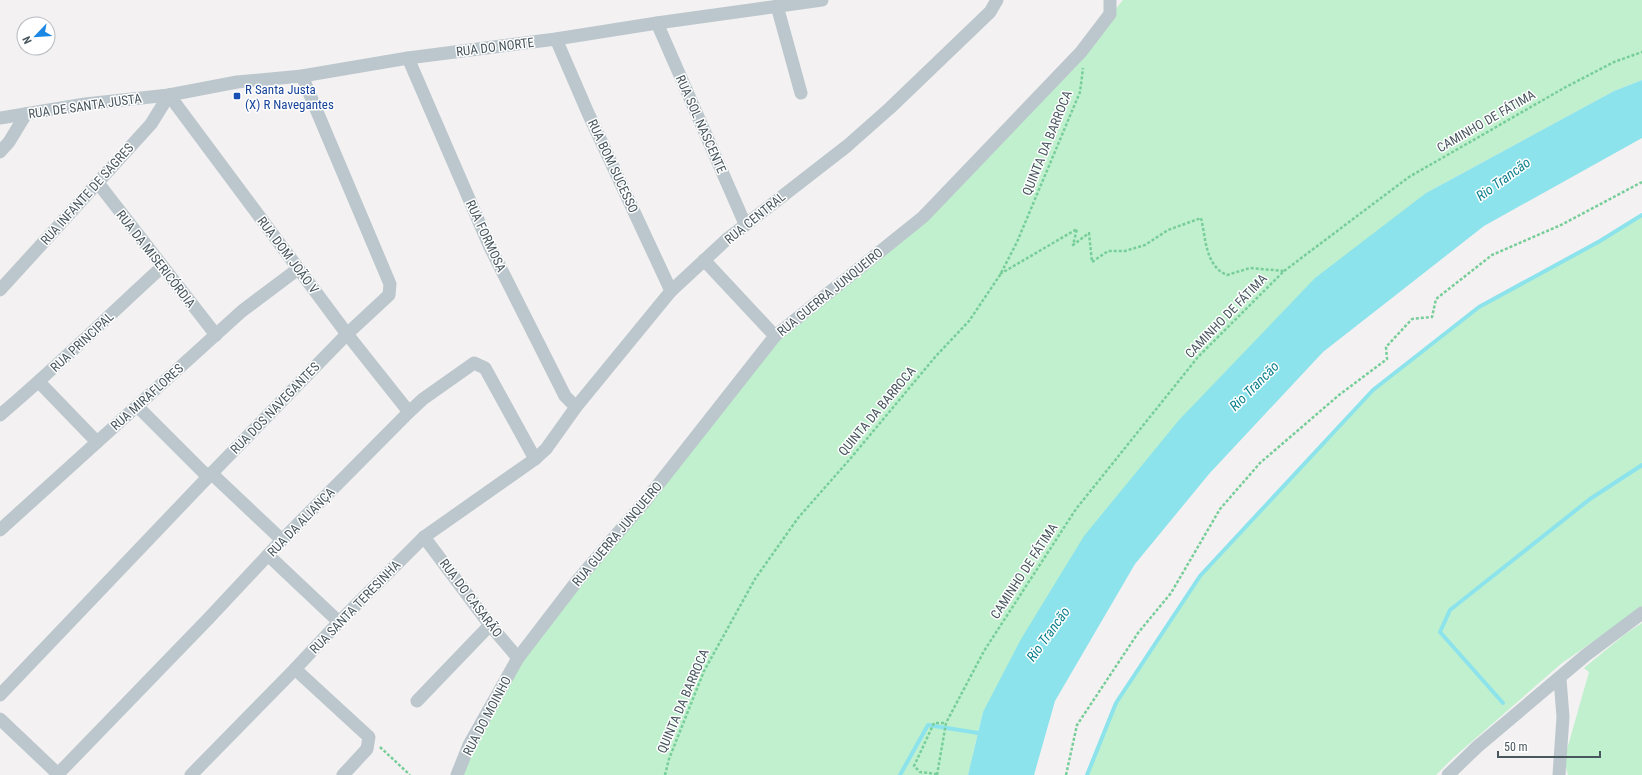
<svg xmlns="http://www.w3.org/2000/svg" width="1642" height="775" viewBox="0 0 1642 775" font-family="'Roboto Condensed',sans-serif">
	<rect width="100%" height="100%" fill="#f3f1f1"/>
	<!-- green -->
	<g fill="#c0f0cd">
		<polygon points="1123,0 1642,0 1642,80 1614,91 1426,193 983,712 968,775 457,775 518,658 775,336 923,217 1081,52"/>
		<polygon points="1642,215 1642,608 1562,663 1453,758 1436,775 1087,775 1116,703 1200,576 1373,390 1479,307 1600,241"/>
		<polygon points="1642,623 1642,775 1568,775 1564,760 1589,672 1584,668 1624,635"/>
	</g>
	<!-- water -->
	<polygon fill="#8de3ec" points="1642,80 1642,138 1484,226 1323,352 1209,474 1135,564 1055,701 1034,775 968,775 983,712 1021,639 1084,536 1179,420 1315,278 1426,193 1614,91"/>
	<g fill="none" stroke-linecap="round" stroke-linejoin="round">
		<!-- stream -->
		<g stroke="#8de3ec" stroke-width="4">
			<polyline points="1503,703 1440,632 1450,610 1590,499 1642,465"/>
			<polyline points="900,775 928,725 978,733"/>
			<polyline points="1087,775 1116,703 1200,576 1373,390 1479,307 1600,241 1642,215"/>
		</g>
		<!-- path -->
		<g stroke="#78ce9a" stroke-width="2.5" stroke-dasharray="3 2" stroke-linecap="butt">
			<path d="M1000,274L1077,229L1073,245L1089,233L1092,262L1108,251H1125L1145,245L1168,230L1201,218C1206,238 1205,266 1227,275L1250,268L1284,271"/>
			<polyline points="380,747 410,775"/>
			<polyline points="937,774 920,772 914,766 934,723 946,723"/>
			<polyline points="665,775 669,759 704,671 755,579 798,518 850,459 936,356 969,321 1000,275 1017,242 1080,92 1083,68"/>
			<polyline points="937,775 946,723 984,651 1076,509 1198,357 1284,271 1409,177 1564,88 1614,62 1642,52"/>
			<polyline points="1066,775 1077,725 1138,633 1171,593 1220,509 1260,463 1339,395 1387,359 1386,347 1412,319 1432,317 1436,299 1492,255 1561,225 1642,182"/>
		</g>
		<!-- minor -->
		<g stroke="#bcc7cd" stroke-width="13">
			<polyline points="777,6 801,93"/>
			<polyline points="657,23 745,224"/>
			<polyline points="556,39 588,113 671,291"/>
			<polyline points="408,58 489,245 565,396 576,407"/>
			<polyline points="169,95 347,334 409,412"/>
			<polyline points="0,118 85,104 169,95 237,82 302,76 408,58 556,39 657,23 822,0"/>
			<polyline points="0,152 9,142 26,114"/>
			<polyline points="98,183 216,335"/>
			<polyline points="704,260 775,336"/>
			<polyline points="0,290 151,124 169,95"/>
			<polyline points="39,382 97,442"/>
			<polyline points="137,406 208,477"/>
			<path d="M0,415C56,368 108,316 162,267"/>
			<polyline points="211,473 282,540"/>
			<polyline points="0,530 242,311 298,269"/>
			<polyline points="424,537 490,625 518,658"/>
			<polyline points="268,555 339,622"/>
			<polyline points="295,669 369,737 367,749 343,775"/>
			<polyline points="0,695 208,477 347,334 389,295 390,284 302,76"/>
			<polyline points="417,701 490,625"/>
			<polyline points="0,719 59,775"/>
			<polyline points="57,775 209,618 282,540 409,412 423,399 474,363 485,368 535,459"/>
			<polyline points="191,775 295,669 339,622 424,537 535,459 546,449 576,407 671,291 726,240 847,146 890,108 990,12 997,0"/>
			<polyline points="457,775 469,745 518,658 577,581 646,500 775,336 923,217 1081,52 1110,14 1110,0"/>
			<polyline points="1448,775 1477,747 1586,655 1642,613"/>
			<polyline points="1559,775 1563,717 1560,679"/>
		</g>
	</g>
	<!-- markers -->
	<rect fill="#1a4fb4" stroke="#fff" stroke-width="1.5" x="233" y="92" width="8" height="8" rx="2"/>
	<g text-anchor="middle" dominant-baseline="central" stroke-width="3" stroke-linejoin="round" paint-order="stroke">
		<!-- street labels -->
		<g font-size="13" fill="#48565e" stroke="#fff">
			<text transform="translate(495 47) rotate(-7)">RUA DO NORTE</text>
			<text transform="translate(85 106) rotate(-8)">RUA DE SANTA JUSTA</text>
			<text transform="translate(1486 121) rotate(-30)">CAMINHO DE FÁTIMA</text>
			<text transform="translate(701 124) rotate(66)">RUA SOL NASCENTE</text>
			<text transform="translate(1047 143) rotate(-68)">QUINTA DA BARROCA</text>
			<text transform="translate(613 166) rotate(65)">RUA BOM SUCESSO</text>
			<text transform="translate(87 194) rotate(-48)">RUA INFANTE DE SAGRES</text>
			<text transform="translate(755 218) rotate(-39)">RUA CENTRAL</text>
			<text transform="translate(486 236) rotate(65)">RUA FORMOSA</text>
			<text transform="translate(288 255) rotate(53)">RUA DOM JOÃO V</text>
			<text transform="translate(156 259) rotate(52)">RUA DA MISERICÓRDIA</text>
			<text transform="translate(830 292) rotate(-39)">RUA GUERRA JUNQUEIRO</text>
			<text transform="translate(1226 316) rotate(-46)">CAMINHO DE FÁTIMA</text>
			<text transform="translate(82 342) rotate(-43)">RUA PRINCIPAL</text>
			<text transform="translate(147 397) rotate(-42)">RUA MIRAFLORES</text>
			<text transform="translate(275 408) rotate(-46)">RUA DOS NAVEGANTES</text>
			<text transform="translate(877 411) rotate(-50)">QUINTA DA BARROCA</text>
			<text transform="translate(301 522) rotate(-46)">RUA DA ALIANÇA</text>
			<text transform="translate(617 534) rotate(-50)">RUA GUERRA JUNQUEIRO</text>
			<text transform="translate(1024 571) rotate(-57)">CAMINHO DE FÁTIMA</text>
			<text transform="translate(471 598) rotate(53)">RUA DO CASARÃO</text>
			<text transform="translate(355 607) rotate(-46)">RUA SANTA TERESINHA</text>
			<text transform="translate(683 701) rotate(-67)">QUINTA DA BARROCA</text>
			<text transform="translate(487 716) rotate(-62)">RUA DO MOINHO</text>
		</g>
		<!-- transit labels -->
		<g font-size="13" fill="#164399" stroke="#fff" text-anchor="start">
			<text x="245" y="89">R Santa Justa<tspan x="245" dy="15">(X) R Navegantes</tspan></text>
		</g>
		<!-- water labels -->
		<g font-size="14" font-style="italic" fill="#0e818e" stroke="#fff">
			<text transform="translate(1503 179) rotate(-36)">Rio Trancão</text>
			<text transform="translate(1254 386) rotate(-45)">Rio Trancão</text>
			<text transform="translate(1048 634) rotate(-54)">Rio Trancão</text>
		</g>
	</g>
	<!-- north arrow -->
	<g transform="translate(36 36) rotate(245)"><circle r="19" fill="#ffffff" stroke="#b6bbbf"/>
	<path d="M0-3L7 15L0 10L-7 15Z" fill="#1a88e4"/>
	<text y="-6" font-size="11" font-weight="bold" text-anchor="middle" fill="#48565e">N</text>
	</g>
	<!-- scale -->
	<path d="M1498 751v6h102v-6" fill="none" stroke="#48565e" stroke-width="2"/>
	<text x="1504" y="751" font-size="12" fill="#48565e" stroke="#ffffff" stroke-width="3" paint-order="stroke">50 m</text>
</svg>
